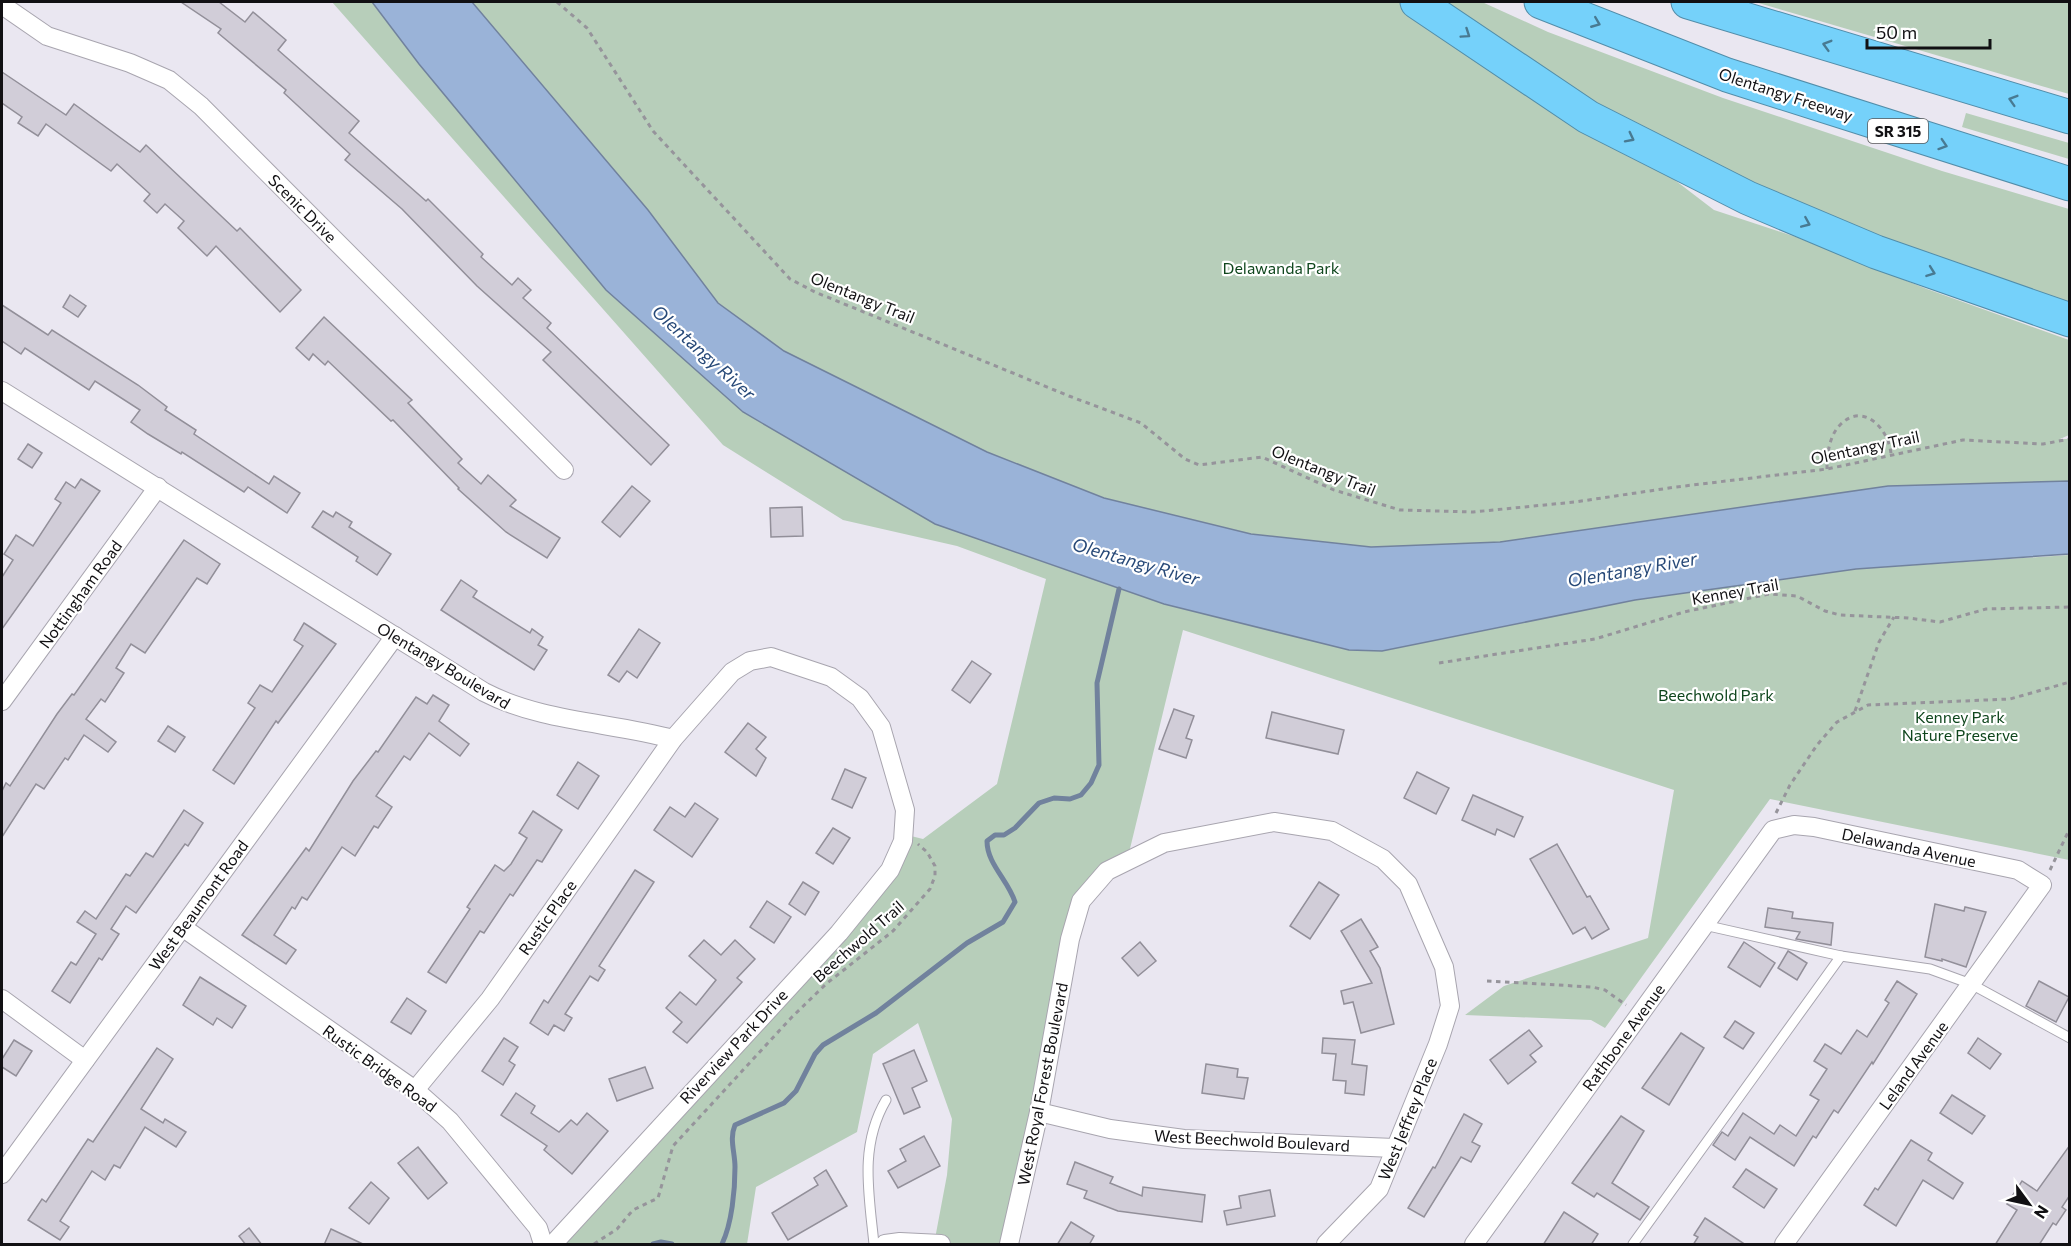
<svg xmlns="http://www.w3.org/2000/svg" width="2071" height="1246" viewBox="0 0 2071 1246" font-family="Commissioner,sans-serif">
	<rect width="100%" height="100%" fill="#eae7f1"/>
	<!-- green -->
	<g fill="#b7ceba">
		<polygon points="332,2 372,2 419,64 743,412 801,445 1164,604 1382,651 1635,600 1856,569 2069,555 2069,860 1770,799 1605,1028 1591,1020 1465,1015 1504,986 1648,938 1674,790 1183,630 1127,861 1081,901 1009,1244 934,1244 947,1175 952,1119 918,1023 873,1054 857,1132 756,1187 747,1244 553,1244 839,933 903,834 923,839 997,784 1046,579 957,546 843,520 723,445"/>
		<polygon points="472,2 1400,2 1469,51 1663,171 1714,210 1796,237 1927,289 2069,340 2069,435 2060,439 2069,439 2069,481 1888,486 1500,542 1371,547 1251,534 1104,498 987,452 784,351 718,303 648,210"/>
		<polygon points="1437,2 1482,2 1548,32 1723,98 1942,171 2069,209 2069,307 1829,223 1623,125"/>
		<polygon points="1755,2 2069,2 2069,94"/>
		<polygon points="1966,113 2069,143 2069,159 1962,127"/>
	</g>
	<!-- water -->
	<polygon fill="#9ab3d8" stroke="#71829d" stroke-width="1.5" points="372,2 472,2 648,210 718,303 784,351 987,452 1104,498 1251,534 1371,547 1500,542 1888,486 2069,481 2069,554 1856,569 1635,600 1382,651 1349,650 1164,604 935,524 743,412 606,290 419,64"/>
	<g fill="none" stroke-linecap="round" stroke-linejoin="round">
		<!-- stream -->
		<g stroke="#71829d" stroke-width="5">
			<polyline points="653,1244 661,1242 672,1244"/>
			<path d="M722,1244C732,1223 735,1190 735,1167C735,1152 729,1139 735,1125L784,1103L796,1091L815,1054L823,1045L876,1013L967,943L1003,922L1015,902C1008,880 987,864 987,841L995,835H1004L1015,828L1039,803L1054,798L1070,799L1081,795L1091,783L1099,765L1097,683L1119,589"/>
		</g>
	</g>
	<!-- building -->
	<g fill="#d1cdd8" stroke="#928f99" stroke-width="1.5">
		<polygon points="181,2 219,2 245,22 253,12 286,40 278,50 359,121 349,133 426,201 428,199 483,254 481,257 512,285 518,278 531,290 523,298 551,323 547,328 669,445 651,465 543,360 551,352 477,286 402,209 345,160 350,154 284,93 286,90 218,33 221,29"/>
		<polygon points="2,72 66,115 74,104 140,152 146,145 237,231 240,228 301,290 280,312 216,246 207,256 178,228 184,221 165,204 157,213 144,201 150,194 117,164 111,171 46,124 38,136 18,123 22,117 2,103"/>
		<polygon points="70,295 86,306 78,317 63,307"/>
		<polygon points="2,305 48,335 52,330 138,385 167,407 165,410 196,430 194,434 269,484 274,476 300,493 287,513 248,487 244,492 182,452 181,454 148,434 131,422 140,410 95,381 89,390 25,348 21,354 2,341"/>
		<polygon points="324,317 412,400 408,403 462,459 458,463 481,484 488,475 516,500 510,506 560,538 547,558 506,532 458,489 459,488 393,420 391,421 328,361 325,365 313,354 309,360 296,348"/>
		<polygon points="28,444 42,453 32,468 18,459"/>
		<polygon points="81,479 100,491 2,629 2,577 13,560 4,554 16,535 33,546 61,503 55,499 66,482 75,488"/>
		<polygon points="632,486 650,501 620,537 602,522"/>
		<polygon points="802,507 803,536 771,537 770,508"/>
		<polygon points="323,511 333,517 336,512 352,522 349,527 391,554 377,575 356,561 358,557 312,527"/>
		<polygon points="184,540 220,564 207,584 197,578 145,653 131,644 116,668 124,673 105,702 101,699 86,719 116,742 108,752 84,735 68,760 65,758 44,789 36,784 2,837 2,791 6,783 10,786 57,714 72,694 74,695"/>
		<polygon points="461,580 477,591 473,597 530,633 532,629 543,637 538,645 547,650 534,670 441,610"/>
		<polygon points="304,623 336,644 278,723 276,721 234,784 213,770 255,708 248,703 260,685 272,692 303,646 294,640"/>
		<polygon points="639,629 660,643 637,678 627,671 619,682 608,675"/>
		<polygon points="972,661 991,674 970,703 952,690"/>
		<polygon points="433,695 449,705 439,721 469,744 460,756 429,733 410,760 404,756 376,796 392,807 378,828 374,826 355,856 342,847 307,900 302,897 295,909 292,907 274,935 296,950 286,964 242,935 306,848 309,851 353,781 376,751 378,752 416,697 427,704"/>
		<polygon points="1174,709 1194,716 1186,738 1192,740 1186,758 1159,749"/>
		<polygon points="1272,712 1344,730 1338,754 1266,738"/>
		<polygon points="748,723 766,737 756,749 766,758 756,776 725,752"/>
		<polygon points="168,726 185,737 175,752 158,741"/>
		<polygon points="578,762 599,776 578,809 557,795"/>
		<polygon points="845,769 866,778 852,808 832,799"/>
		<polygon points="1417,772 1449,788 1436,814 1404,798"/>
		<polygon points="1473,795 1523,817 1514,837 1497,829 1495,835 1462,820"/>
		<polygon points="695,803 718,819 692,857 654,830 670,807 685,817"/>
		<polygon points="184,810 203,823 188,846 185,844 136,913 126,906 111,929 119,934 102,960 99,958 70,1003 52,991 71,962 76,965 96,934 77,922 85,911 96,919 126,874 130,876 146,853 153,857"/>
		<polygon points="533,811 562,830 542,862 537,860 513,896 510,894 484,933 480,931 446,983 428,972 470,909 467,907 495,865 504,871 511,864 527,838 519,833"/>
		<polygon points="833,828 850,838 833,864 816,853"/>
		<polygon points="1557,844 1587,897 1590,896 1609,929 1592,939 1585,927 1573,934 1530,859"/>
		<polygon points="635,870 654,882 599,966 605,970 598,981 590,976 565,1014 572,1018 564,1031 554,1025 548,1035 530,1023 544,1000 548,1003"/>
		<polygon points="803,882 819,892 805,915 789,904"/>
		<polygon points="1319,882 1339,895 1310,939 1290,926"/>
		<polygon points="767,901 791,917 774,943 750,927"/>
		<polygon points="1935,904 1964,911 1965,907 1986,912 1966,967 1942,959 1942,961 1925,957"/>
		<polygon points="1768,908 1793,912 1792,918 1833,923 1831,945 1796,939 1800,932 1765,927"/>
		<polygon points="1361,919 1378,947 1370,951 1380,968 1394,1024 1361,1033 1353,1002 1344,1004 1341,991 1372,983 1341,931"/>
		<polygon points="704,940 721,955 735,940 755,959 737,978 742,982 687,1043 673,1032 682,1022 666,1008 680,992 696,1005 716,980 689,956"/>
		<polygon points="1140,942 1156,961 1138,976 1122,958"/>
		<polygon points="1744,942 1775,963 1760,987 1728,967"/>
		<polygon points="1788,951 1807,963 1797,980 1778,968"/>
		<polygon points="200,977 246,1006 232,1028 217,1018 213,1025 183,1005"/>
		<polygon points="1897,981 1917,994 1873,1064 1872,1062 1838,1113 1834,1110 1816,1138 1813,1136 1794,1166 1750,1137 1735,1160 1713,1145 1722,1132 1728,1136 1743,1113 1774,1134 1780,1125 1796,1136 1819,1100 1810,1095 1827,1069 1814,1061 1825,1044 1841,1054 1857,1030 1867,1037 1889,1003 1885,1000"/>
		<polygon points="2039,981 2069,997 2056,1022 2026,1006"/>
		<polygon points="407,998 426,1011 411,1034 391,1022"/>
		<polygon points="1735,1021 1754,1033 1743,1049 1724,1037"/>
		<polygon points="1529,1030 1542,1046 1530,1055 1536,1062 1508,1084 1490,1060"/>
		<polygon points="1681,1033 1704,1048 1669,1105 1642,1088"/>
		<polygon points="504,1038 518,1047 509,1061 515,1065 503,1085 482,1071"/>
		<polygon points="1323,1038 1355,1040 1352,1064 1367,1066 1364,1095 1345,1093 1346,1081 1333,1080 1336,1054 1322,1053"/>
		<polygon points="1978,1038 2001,1054 1990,1069 1968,1053"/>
		<polygon points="14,1040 32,1051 16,1076 2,1067 2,1059"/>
		<polygon points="157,1048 173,1059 141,1109 163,1123 165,1119 186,1132 176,1147 145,1127 120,1168 114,1165 105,1180 92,1171 60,1221 69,1227 60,1240 28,1220 42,1199 46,1202 88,1139 93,1142"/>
		<polygon points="914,1050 927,1081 912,1088 920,1107 904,1114 883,1064"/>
		<polygon points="1206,1064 1238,1069 1237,1077 1248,1078 1244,1099 1202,1093"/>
		<polygon points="645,1067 653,1088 617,1101 609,1079"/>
		<polygon points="516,1093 535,1106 531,1113 559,1132 571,1120 577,1125 587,1113 608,1131 572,1174 544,1150 547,1146 501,1115"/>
		<polygon points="1952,1095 1985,1116 1972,1134 1940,1113"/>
		<polygon points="1464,1114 1482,1124 1472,1142 1480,1146 1471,1162 1461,1157 1424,1217 1408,1208 1433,1167 1435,1168"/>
		<polygon points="1621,1116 1644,1131 1612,1183 1649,1207 1640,1220 1597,1193 1594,1197 1572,1183"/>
		<polygon points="924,1136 940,1166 898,1188 888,1171 906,1161 900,1149"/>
		<polygon points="1911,1140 1932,1153 1928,1160 1963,1183 1953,1199 1923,1180 1896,1226 1864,1205 1875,1188 1878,1190"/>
		<polygon points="2070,1145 2070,1195 2062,1207 2066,1210 2056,1225 2053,1223 2039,1245 1995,1245 2017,1210 2007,1204 2022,1181 2037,1191"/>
		<polygon points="418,1147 447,1183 428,1199 398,1163"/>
		<polygon points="1075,1162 1113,1177 1110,1183 1142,1196 1143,1187 1205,1195 1202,1222 1118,1211 1084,1198 1087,1191 1067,1184"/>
		<polygon points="1746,1169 1777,1189 1764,1208 1733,1187"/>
		<polygon points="826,1170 847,1206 788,1240 772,1213 818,1185 814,1178"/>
		<polygon points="371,1182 389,1198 369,1224 349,1208"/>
		<polygon points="1270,1190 1275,1216 1227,1225 1224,1211 1241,1208 1239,1196"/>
		<polygon points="1564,1212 1598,1234 1591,1245 1543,1245"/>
		<polygon points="1705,1218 1746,1245 1693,1245 1698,1237 1694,1235"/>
		<polygon points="1071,1222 1094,1236 1089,1245 1057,1245"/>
		<polygon points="249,1228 262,1245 246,1245 239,1236"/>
		<polygon points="331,1229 365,1245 324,1245"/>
	</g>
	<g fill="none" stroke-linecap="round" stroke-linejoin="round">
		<!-- lane casing -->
		<g stroke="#a8a5af" stroke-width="11">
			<g id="lane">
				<polyline points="1841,956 1930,969 1971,984 2070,1038"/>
				<path d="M874,1244C869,1194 859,1146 886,1100"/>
				<polyline points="1633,1244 1841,956 1704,925"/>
			</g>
		</g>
		<!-- street casing -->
		<g stroke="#a8a5af" stroke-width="20">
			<g id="street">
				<polyline points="2,5 47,36 130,63 169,80 201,106 564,470"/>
				<path d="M2,391L484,692C542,722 610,722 673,739"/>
				<polyline points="2,701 158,487"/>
				<polyline points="182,927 415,1090 450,1121 538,1228 543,1244"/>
				<polyline points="2,999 85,1060"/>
				<polyline points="415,1090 490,999 673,739 732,672 750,661 771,657 831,677 860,698 881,727 905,810 903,841 890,870 839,933 553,1244"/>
				<polyline points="1039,1112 1110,1129 1184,1139 1394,1148"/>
				<polyline points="2,1174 395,636"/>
				<polyline points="885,1244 900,1242 941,1244"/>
				<polyline points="1009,1244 1039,1112 1070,939 1081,901 1107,871 1164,843 1274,822 1332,831 1383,859 1408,884 1444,967 1450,1006 1438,1044 1379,1189 1326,1244"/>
				<polyline points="1474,1244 1773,830 1794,825 1814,827 2018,870 2042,885 1784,1244"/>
			</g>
		</g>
		<!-- highway casing -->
		<g stroke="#528da9" stroke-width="35">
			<g id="highway">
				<polyline points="1417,2 1588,117 1748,198 1876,252 2070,320"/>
				<polyline points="1541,2 1727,75 2070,184"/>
				<polyline points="1688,2 2070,117"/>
			</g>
		</g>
		<!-- path -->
		<g stroke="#96949b" stroke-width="3" stroke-dasharray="4.5 4.5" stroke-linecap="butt">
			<polyline points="557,2 587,28 653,131 790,279 815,292 1069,396 1141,423 1185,459 1199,465 1262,457 1334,490 1400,510 1473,512 1575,502 1676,487 1827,469 1963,440 2043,444 2070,439"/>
			<path d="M1827,469C1827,455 1829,436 1840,425C1863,401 1889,429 1891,454"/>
			<polyline points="1439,663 1595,639 1684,612 1769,594 1797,596 1825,611 1840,615 1908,618 1940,622 1986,609 2070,607"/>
			<polyline points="1855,711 1879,642 1894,617"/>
			<polyline points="1776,813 1790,785 1817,745 1837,722 1868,705 2010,699 2070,682"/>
			<polyline points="2050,870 2070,828"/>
			<polyline points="1487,981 1592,987 1605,990 1626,1005"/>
			<polyline points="594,1244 617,1229 633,1210 658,1198 673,1146 791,1018 826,984 893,931 930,889 935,876 935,866 927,852 918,844"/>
		</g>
		<!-- lane -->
		<use href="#lane" stroke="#fff" stroke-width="9"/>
		<!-- street -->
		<use href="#street" stroke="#fff" stroke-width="18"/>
		<!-- highway -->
		<use href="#highway" stroke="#75d1fa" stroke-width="33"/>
	</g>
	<!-- one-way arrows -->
	<defs><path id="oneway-chevron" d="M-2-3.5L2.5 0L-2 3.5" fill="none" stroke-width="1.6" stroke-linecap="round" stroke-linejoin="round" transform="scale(1.5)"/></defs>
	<g stroke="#487a92">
		<use href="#oneway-chevron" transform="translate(1596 23) rotate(22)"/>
		<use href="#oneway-chevron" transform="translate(1466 34) rotate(34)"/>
		<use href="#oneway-chevron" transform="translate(1827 45) rotate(-164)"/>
		<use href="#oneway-chevron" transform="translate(2013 100) rotate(-163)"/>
		<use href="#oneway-chevron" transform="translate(1630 138) rotate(27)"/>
		<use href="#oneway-chevron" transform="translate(1943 145) rotate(18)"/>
		<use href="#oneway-chevron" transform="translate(1806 223) rotate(23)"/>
		<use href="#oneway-chevron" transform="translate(1931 272) rotate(20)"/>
	</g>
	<g text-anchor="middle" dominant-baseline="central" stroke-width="4.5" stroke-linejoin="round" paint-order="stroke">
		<!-- shield labels -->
		<rect fill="#fff" stroke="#58585a" stroke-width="1.5" x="1868" y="119" width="60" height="24" rx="4.5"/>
		<g font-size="15" font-weight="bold" fill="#111013">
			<text x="1898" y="131">SR 315</text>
		</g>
		<!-- street labels -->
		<g font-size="16" fill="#111013" stroke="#fff">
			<text transform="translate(1786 94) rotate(18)">Olentangy Freeway</text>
			<text transform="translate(303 208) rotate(45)">Scenic Drive</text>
			<text transform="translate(863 297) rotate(22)">Olentangy Trail</text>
			<text transform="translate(1865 447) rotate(-12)">Olentangy Trail</text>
			<text transform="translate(1324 470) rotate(22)">Olentangy Trail</text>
			<text transform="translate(1735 591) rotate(-10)">Kenney Trail</text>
			<text transform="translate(80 594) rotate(-54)">Nottingham Road</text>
			<text transform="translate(444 665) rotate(31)">Olentangy Boulevard</text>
			<text transform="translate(1909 847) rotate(12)">Delawanda Avenue</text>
			<text transform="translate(198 905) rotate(-54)">West Beaumont Road</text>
			<text transform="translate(547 917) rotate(-55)">Rustic Place</text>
			<text transform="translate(858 941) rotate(-41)">Beechwold Trail</text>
			<text transform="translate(1623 1037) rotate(-54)">Rathbone Avenue</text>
			<text transform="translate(733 1046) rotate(-47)">Riverview Park Drive</text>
			<text transform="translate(1913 1065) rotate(-54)">Leland Avenue</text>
			<text transform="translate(380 1068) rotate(36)">Rustic Bridge Road</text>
			<text transform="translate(1042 1084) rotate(-79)">West Royal Forest Boulevard</text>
			<text transform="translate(1407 1119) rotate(-68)">West Jeffrey Place</text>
			<text transform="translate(1252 1140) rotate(3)">West Beechwold Boulevard</text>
		</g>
		<!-- park labels -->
		<g font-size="16" fill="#0f461d" stroke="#fff">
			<text x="1281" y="267">Delawanda Park</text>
			<text x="1716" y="694">Beechwold Park</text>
			<text x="1960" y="716">Kenney Park<tspan x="1960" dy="18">Nature Preserve</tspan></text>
		</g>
		<!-- water labels -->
		<g font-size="18" font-style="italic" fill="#274978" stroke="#fff">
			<text transform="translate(704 352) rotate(42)">Olentangy River</text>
			<text transform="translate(1136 561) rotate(16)">Olentangy River</text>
			<text transform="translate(1632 569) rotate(-10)">Olentangy River</text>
		</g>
	</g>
	<!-- border -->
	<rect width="2071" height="1246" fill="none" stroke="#111013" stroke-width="6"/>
	<!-- north arrow -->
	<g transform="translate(2029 1204) rotate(123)" stroke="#ffffff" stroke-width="4.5" paint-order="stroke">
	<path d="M0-4.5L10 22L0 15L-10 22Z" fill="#111013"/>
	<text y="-9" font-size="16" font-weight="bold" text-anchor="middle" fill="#111013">N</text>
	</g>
	<!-- scale -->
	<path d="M1867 39v9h123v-9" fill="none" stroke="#111013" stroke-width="3"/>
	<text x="1876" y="39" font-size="18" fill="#111013" stroke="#ffffff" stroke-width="4.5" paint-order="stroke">50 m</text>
</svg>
